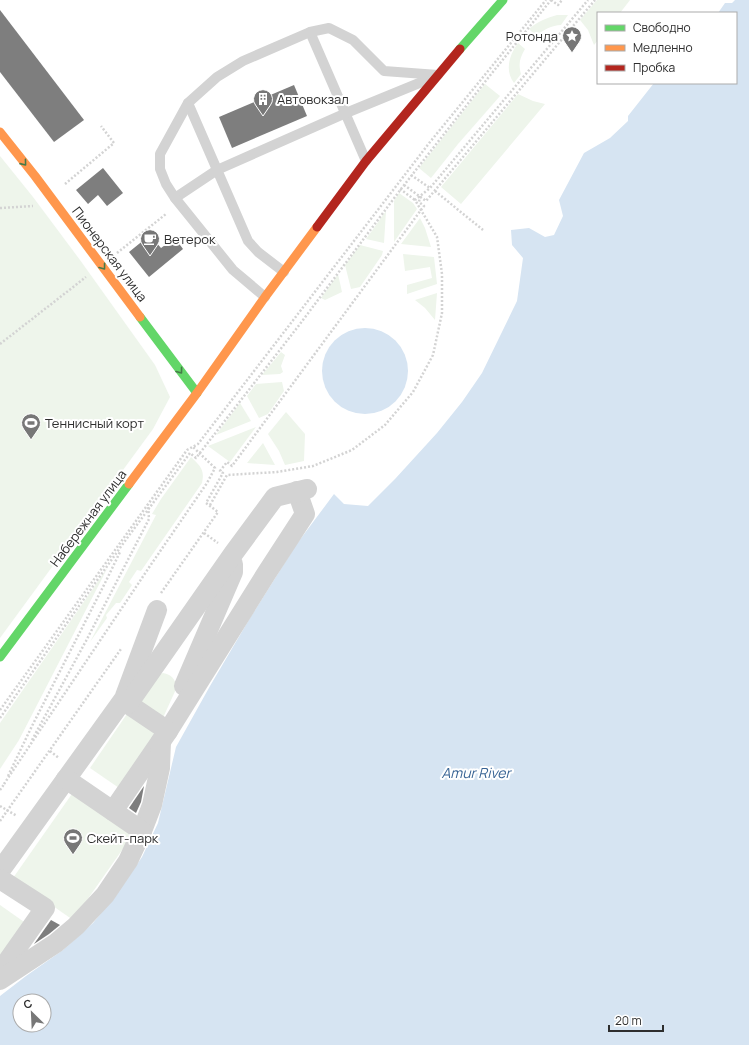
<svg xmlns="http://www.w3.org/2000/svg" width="749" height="1045" viewBox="0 0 749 1045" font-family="Manrope,sans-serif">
	<rect width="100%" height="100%" fill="#fff"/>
	<!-- green -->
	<g fill="#eef5eb">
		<polygon points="597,0 630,0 620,13 598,13 598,40 594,45 588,30 580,20"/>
		<path d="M557,15H568L561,25C552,25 543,30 536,36L529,29C537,22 546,18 557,15Z"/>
		<path d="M518,43L525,49C520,58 518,63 521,74L514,83C504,70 510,54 518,43Z"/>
		<polygon points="485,84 500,96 458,144 431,178 419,168"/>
		<polygon points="518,94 533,101 545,104 461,204 441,187"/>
		<polygon points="0,156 33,197 80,260 155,365 170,397 153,429 0,638"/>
		<polygon points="399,193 413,203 417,209 394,242 394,201"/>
		<polygon points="386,211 384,243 366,239"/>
		<polygon points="420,218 425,228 431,247 401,244"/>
		<polygon points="360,245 383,251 382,255 360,287 351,289 345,265"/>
		<polygon points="403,254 434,257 437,284 407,294 407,285 432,278 430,267 405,271"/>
		<polygon points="338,274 342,292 325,300 321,298"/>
		<polygon points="437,293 435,320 425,308 415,300"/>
		<polygon points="281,352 285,355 281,366 283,372 280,374 262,375"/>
		<polygon points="282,382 284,391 268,414 259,418 247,396 256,384"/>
		<polygon points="240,403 251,421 216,435"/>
		<polygon points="286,412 305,434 304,461 285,465 279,451 268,434"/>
		<polygon points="256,427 230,462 208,446"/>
		<polygon points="263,443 275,465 247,463"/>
		<path d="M191,457C200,466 205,469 202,483L141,571L137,570L129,582L132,585L120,603H116L106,615L107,618L90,642L156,515L152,514L161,499Z"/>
		<polygon points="108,567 19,740 0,769 0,723"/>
		<path d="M163,673C172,675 174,678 177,687L162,720L136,702L154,677Z"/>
		<polygon points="129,711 161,733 122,790 90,768"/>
		<polygon points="74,791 134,833 73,920 13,878"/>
		<polygon points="0,905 27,924 0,963"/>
	</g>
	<!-- water -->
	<g fill="#d6e4f2" fill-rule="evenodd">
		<path d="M735,0H749V1045H0V996L26,976L63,950L93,923L116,895L142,857L158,823L176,747L210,686L250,618L296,545L334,494L344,504L368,506L395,479L437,433L462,402L482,373L517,301L523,258L512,245L511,230L529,228L545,237L554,235L563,216L559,200L584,153L610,138L628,121V116L654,83H736V13H718L725,3H732ZM20,1001H44V1025H20Z"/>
		<circle cx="365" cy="371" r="43"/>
	</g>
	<!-- building -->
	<g fill="#7e7e7e">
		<polygon points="0,10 84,120 54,142 0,72"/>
		<polygon points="294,85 307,116 232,148 219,117"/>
		<polygon points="103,168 123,193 107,206 98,195 88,204 76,190"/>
		<polygon points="150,235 161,248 175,238 183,249 149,277 129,252"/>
		<polygon points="144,786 141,802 136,813 129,808"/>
		<polygon points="51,920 60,925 49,934 34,944"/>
	</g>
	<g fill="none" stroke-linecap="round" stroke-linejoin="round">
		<!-- path -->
		<g stroke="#d3d3d3" stroke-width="2.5" stroke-dasharray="2 2" stroke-linecap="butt">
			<polyline points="551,0 558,5 562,0"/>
			<polyline points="411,175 430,188"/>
			<polyline points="65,184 114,143 101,126"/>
			<polyline points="404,185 426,201 595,0"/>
			<polyline points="400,189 415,200"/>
			<polyline points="435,191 483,230"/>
			<polyline points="0,208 33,206"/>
			<polyline points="117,253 166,214"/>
			<polyline points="0,344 86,277"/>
			<polyline points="210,505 227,475 277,472 313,466 352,450 385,425 413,392 433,355 442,313 442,274 437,237 415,200 430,188 588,0"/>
			<polyline points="204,533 218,543"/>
			<polyline points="161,593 218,512 206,503 223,473 220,471 227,462 232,466 421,210 424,206 419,202 420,196"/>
			<polyline points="0,710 187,450 198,444 430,142 546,0"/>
			<polyline points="0,718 122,545 190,453 196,458 300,324 401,189 488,78 551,0"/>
			<polyline points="32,740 86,641 149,519 148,504"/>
			<polyline points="50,751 59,758"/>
			<polyline points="8,776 32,726 106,581 120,552"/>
			<polyline points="4,784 150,566 207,483 215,468 193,447"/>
			<polyline points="0,790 5,783"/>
			<polyline points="0,806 17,816"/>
			<polyline points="0,821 121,649"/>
		</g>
		<!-- lane -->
		<g stroke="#d3d3d3" stroke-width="10">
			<polyline points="310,32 366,161"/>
			<polyline points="188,103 248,241 258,252 284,272"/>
			<polyline points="175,198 217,170 346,113 429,79"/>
			<polyline points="265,297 233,270 175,198 166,184 160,169 160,154 188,103 217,77 243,61 310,32 329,28 353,40 384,71 438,75"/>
		</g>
		<!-- street -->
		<g stroke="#d3d3d3" stroke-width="20">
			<polyline points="184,686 233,572 233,564"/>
			<polyline points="125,696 157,610"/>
			<polyline points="168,731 266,574 305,514 297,491"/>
			<polyline points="113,811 168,731 128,704"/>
			<polyline points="142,831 152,805 160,768 161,741"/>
			<polyline points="0,871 123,700 128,704 233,554 275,497 307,489"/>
			<polyline points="0,879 45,908 0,972"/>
			<polyline points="0,980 56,943 76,926 105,895 128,861 142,831 66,779"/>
		</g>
		<!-- fast -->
		<g stroke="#63d668" stroke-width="9">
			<polyline points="460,49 503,0"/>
			<polyline points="140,317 197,393"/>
			<polyline points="0,657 129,484"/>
		</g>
		<!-- slow -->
		<g stroke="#ff974d" stroke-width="9">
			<polyline points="0,132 35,176 140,317"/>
			<polyline points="129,484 197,393 265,297 317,227"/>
		</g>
		<!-- jam -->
		<polyline stroke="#b3261e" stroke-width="9" points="317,227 366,161 460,49"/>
	</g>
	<!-- one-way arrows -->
	<defs><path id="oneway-chevron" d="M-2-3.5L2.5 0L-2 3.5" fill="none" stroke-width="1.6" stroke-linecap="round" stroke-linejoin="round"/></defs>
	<g stroke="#467a48">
		<use href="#oneway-chevron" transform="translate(24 163) rotate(51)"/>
		<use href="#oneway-chevron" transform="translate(103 267) rotate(53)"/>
		<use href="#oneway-chevron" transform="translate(180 371) rotate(53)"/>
	</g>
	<!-- icons -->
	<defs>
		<g id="sight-pin" transform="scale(1)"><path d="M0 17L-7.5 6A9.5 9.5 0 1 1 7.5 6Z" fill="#777" stroke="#fff"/><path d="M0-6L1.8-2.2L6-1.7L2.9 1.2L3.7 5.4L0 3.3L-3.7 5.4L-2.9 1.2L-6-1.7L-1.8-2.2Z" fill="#fff"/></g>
		<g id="building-pin" transform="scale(1)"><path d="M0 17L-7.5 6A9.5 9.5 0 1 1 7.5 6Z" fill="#777" stroke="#fff"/><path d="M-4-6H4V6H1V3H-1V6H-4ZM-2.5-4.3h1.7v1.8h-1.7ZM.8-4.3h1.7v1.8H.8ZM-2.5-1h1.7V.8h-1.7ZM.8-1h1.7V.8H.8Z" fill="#fff"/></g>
		<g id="cafe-pin" transform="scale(1)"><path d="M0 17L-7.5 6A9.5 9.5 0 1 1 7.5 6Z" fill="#777" stroke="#fff"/><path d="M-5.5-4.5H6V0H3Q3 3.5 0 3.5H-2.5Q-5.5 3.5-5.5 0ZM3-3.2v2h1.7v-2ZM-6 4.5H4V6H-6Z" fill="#fff"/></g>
		<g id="stadium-pin" transform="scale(1)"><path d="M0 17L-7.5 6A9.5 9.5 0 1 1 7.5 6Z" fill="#777" stroke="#fff"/><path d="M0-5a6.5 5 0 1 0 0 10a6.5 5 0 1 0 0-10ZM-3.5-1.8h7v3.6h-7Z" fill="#fff"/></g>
	</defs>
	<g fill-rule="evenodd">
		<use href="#sight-pin" x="572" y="36"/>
		<use href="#building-pin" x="263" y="99"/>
		<use href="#cafe-pin" x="150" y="239"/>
		<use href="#stadium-pin" x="31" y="423"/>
		<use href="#stadium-pin" x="73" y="838"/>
	</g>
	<g text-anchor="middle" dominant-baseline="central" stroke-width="4" stroke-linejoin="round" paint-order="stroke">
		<!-- poi labels -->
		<g font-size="13" fill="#2e2e2e" stroke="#fff" text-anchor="start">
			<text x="558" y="36" text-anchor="end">Ротонда</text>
			<text x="277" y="99">Автовокзал</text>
			<text x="164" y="239">Ветерок</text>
			<text x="45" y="423">Теннисный корт</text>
			<text x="87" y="838">Скейт-парк</text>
		</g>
		<!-- street labels -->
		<g font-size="13" fill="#2e2e2e" stroke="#fff">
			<text transform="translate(110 254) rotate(53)">Пионерская улица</text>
			<text transform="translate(88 518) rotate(-53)">Набережная улица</text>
		</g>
		<!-- water labels -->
		<g font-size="14" font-style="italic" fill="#376394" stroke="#fff">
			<text x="476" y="772">Amur River</text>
		</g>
	</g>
	<!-- legend -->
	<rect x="597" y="12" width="140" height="72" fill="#ffffff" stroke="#ababab"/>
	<rect x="605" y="25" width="20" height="6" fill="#63d668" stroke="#ababab"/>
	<text x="633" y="32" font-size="12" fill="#2e2e2e">Свободно</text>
	<rect x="605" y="45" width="20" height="6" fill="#ff974d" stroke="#ababab"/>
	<text x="633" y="52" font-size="12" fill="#2e2e2e">Медленно</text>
	<rect x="605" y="65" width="20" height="6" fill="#b3261e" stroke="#ababab"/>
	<text x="633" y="72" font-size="12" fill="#2e2e2e">Пробка</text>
	<!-- north arrow -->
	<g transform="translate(32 1013) rotate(336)"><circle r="19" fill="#ffffff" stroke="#ababab"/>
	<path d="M0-3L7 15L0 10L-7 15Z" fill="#777777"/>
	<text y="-6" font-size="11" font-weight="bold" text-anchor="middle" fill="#2e2e2e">С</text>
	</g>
	<!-- scale -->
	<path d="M609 1025v6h54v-6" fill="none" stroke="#2e2e2e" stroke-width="2"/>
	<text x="615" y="1025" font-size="12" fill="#2e2e2e" stroke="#ffffff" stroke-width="3" paint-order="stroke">20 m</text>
</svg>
